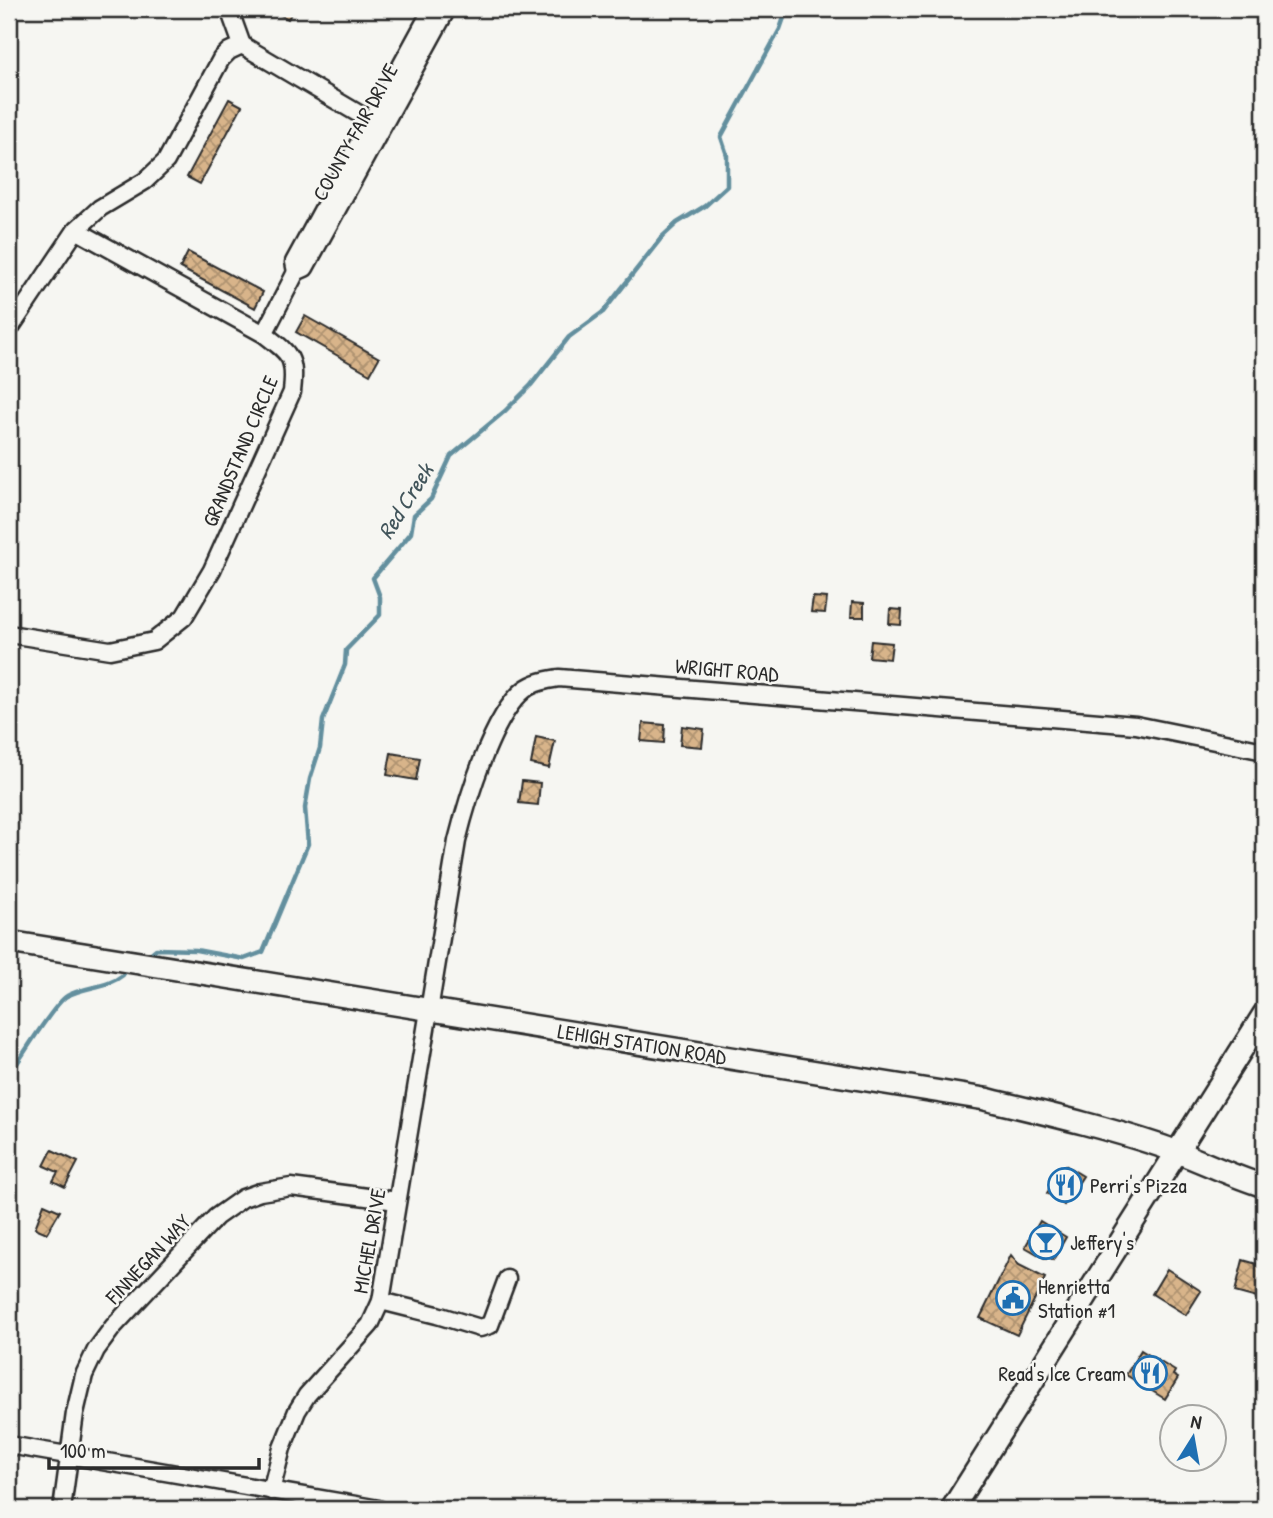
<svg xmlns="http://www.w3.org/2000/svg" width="1273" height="1518" viewBox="0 0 1273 1518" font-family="'Patrick Hand',sans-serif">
	<defs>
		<pattern id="building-cross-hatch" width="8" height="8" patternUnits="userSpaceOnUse" patternTransform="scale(1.75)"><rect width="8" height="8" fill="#d8b48a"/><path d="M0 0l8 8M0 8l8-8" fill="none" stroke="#af9371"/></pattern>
	</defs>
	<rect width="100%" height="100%" fill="#f6f6f2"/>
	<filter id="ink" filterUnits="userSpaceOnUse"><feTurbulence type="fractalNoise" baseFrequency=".0143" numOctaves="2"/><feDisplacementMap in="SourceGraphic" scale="14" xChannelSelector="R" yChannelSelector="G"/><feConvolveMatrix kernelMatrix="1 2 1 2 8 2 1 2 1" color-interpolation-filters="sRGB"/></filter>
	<g filter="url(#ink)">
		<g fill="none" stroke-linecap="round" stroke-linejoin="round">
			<!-- stream -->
			<g stroke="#638f9e" stroke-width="4.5">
				<polyline points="150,954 156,949 196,950 244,959 263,952 308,844 305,808 310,779 320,748 323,720 345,665 346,650 380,615 380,597 373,578 411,533 414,515 431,499 451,456 505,411 531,385 569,337 603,312 662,237 677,223 705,206 727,186 727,155 721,137 780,29 787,9"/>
				<path d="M9,1076C18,1062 56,1001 67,996C86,986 107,988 123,975"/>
			</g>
		</g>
		<!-- building -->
		<g fill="url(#building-cross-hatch)" stroke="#2b2b2b" stroke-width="2">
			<polygon points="269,9 294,9 288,19"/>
			<polygon points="229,99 242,106 200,184 187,177"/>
			<polygon points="188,252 263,292 255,308 180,268"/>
			<polygon points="305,316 379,358 370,374 296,332"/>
			<polygon points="813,597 827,598 825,613 811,612"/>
			<polygon points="852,602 864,603 864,617 851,617"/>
			<polygon points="890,609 902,610 901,625 889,624"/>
			<polygon points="871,641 892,643 890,659 869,657"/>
			<polygon points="643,723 665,725 664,743 641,741"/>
			<polygon points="682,726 704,729 702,747 680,745"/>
			<polygon points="536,737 555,741 549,768 531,764"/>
			<polygon points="391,753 420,758 416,780 387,775"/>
			<polygon points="522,781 540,783 538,805 519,803"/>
			<polygon points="52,1150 78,1162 65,1187 53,1181 58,1172 44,1166"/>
			<polygon points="1065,1165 1083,1176 1064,1205 1047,1193"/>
			<polygon points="44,1204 60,1211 47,1233 35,1228"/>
			<polygon points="1040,1221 1066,1237 1053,1260 1048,1256 1046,1259 1025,1247"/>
			<polygon points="1011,1255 1019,1265 1045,1278 1017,1335 980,1318"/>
			<polygon points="1243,1260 1264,1266 1264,1300 1235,1292"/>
			<polygon points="1167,1269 1201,1291 1186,1315 1152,1294"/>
			<polygon points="1141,1350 1175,1371 1173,1375 1178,1378 1165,1399 1126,1375"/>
		</g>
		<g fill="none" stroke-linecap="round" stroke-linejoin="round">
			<!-- minor casing -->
			<g stroke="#2b2b2b" stroke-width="21">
				<g id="minor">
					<polyline points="229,9 242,45"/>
					<polyline points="432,9 294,262 296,272 305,268 447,9"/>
					<polyline points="242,45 371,121"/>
					<polyline points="9,330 76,230 100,208 145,181 166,161 221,59 229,51 242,45"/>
					<polyline points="264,334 296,272"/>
					<path d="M9,634L110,650L154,641L184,617L212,570L292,392C296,357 290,354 264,334L76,230"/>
					<polyline points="381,1301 437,1315 480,1328 490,1325 507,1279"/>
					<polyline points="9,1445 379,1509"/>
					<path d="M271,1491L282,1448L297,1411L307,1395L370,1325L381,1301L457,841C467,801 492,716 524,690C534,682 547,680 559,678L1136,725L1264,751"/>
					<polyline points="62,1509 75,1413 84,1375 96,1350 113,1327 216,1217 243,1198 260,1192 291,1187 397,1201"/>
				</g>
			</g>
			<!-- major casing -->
			<g stroke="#2b2b2b" stroke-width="26">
				<g id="major">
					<path d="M9,942L985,1099C1043,1113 1101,1126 1158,1145C1194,1157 1228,1175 1264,1186"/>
					<polyline points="952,1509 1264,1014"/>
				</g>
			</g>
			<!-- minor -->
			<use href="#minor" stroke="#f6f6f2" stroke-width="16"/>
			<!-- major -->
			<use href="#major" stroke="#f6f6f2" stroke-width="21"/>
		</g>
	</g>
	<!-- icons -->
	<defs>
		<g id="restaurant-ring" transform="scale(1.75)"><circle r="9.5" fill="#f6f6f2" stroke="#1f6fb2" stroke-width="1.5"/><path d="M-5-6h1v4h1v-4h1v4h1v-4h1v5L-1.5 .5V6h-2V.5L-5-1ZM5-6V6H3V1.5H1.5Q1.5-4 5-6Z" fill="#1f6fb2"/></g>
		<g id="bar-ring" transform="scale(1.75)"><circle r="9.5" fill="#f6f6f2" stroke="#1f6fb2" stroke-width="1.5"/><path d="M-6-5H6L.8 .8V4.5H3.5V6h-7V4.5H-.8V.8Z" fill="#1f6fb2"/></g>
		<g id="civic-ring" transform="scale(1.75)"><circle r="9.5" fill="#f6f6f2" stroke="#1f6fb2" stroke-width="1.5"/><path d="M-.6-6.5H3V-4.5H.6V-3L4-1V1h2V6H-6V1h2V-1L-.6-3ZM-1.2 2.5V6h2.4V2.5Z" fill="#1f6fb2"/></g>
	</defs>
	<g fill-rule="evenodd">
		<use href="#restaurant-ring" x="1065" y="1185"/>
		<use href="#bar-ring" x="1046" y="1242"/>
		<use href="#civic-ring" x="1013" y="1298"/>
		<use href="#restaurant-ring" x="1150" y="1373"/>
	</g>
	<g text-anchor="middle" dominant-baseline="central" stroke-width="5" stroke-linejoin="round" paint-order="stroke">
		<!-- street labels -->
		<g font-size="21" fill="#2b2b2b" stroke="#f6f6f2">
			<text transform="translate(355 132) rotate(-61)">COUNTY FAIR DRIVE</text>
			<text transform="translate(240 451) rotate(-67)">GRANDSTAND CIRCLE</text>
			<text transform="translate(727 670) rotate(5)">WRIGHT ROAD</text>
			<text transform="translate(642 1044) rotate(9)">LEHIGH STATION ROAD</text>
			<text transform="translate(369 1241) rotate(-80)">MICHEL DRIVE</text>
			<text transform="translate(148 1259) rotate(-47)">FINNEGAN WAY</text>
		</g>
		<!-- poi labels -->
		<g font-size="21" fill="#2b2b2b" stroke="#f6f6f2" text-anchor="start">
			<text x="1090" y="1185">Perri's Pizza</text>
			<text x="1070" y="1242">Jeffery's</text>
			<text x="1038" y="1286">Henrietta<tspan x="1038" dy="24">Station #1</tspan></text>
			<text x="1126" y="1373" text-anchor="end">Read's Ice Cream</text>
		</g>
		<!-- water labels -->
		<g font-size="23" font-style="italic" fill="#42555b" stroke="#f6f6f2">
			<text transform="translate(405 501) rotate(-58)">Red Creek</text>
		</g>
	</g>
	<!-- margin -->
	<rect width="1273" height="1518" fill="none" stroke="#f6f6f2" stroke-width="35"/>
	<rect x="18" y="18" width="1238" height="1483" fill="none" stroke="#2b2b2b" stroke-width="2.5" filter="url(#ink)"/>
	<!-- north arrow -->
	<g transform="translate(1193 1438) rotate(11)"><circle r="33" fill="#f6f6f2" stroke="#a5a5a2" stroke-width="2"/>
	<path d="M0-5L12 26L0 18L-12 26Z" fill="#1f6fb2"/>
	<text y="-10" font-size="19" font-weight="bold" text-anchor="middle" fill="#2b2b2b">N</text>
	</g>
	<!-- scale -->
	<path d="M49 1458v10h210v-10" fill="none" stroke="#2b2b2b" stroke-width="3.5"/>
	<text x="60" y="1458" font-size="21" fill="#2b2b2b" stroke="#f6f6f2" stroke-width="5" paint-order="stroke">100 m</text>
</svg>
